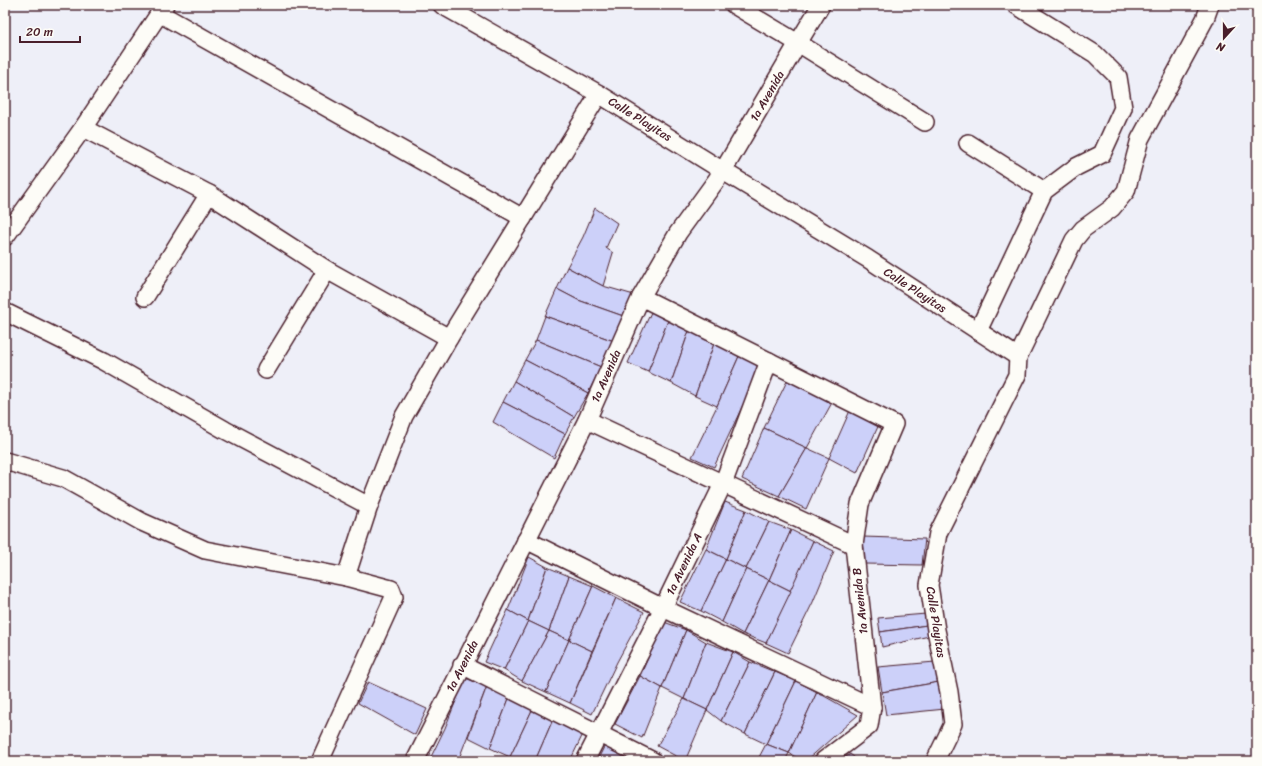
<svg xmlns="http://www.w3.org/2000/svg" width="1262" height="766" viewBox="0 0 1262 766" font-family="Sriracha,sans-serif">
	<rect width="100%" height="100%" fill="#eeeff8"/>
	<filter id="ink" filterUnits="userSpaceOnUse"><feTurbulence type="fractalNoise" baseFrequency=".025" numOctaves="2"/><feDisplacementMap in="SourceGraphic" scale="8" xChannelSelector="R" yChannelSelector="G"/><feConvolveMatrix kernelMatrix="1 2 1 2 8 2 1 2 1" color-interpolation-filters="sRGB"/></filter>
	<g filter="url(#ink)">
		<!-- building -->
		<g fill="#ccd0f9" stroke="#4a1f2b">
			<polygon points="595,208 617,223 606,248 613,253 603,286 567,267 583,237"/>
			<polygon points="567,267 603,286 634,295 626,317 578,300 557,289"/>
			<polygon points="557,289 578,300 626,317 614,341 545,316"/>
			<polygon points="652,310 669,318 648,372 628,363"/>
			<polygon points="545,316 614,341 601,367 536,340"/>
			<polygon points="669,318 690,328 671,383 648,372"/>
			<polygon points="690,328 715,341 695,396 671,383"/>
			<polygon points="536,340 601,367 588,393 525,360"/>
			<polygon points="715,341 740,354 717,406 695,396"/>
			<polygon points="740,354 762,364 714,467 692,457 717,406"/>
			<polygon points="525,360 588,393 574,417 514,381"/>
			<polygon points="789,377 834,399 807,448 764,428"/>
			<polygon points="514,381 574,417 565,434 503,402"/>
			<polygon points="503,402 565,434 554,458 493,422"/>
			<polygon points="852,406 881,420 857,473 829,458"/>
			<polygon points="764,428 807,448 779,496 742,479"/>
			<polygon points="807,448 829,458 806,509 779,496"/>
			<polygon points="725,502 746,510 726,559 706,549"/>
			<polygon points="746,510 769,522 746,569 726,559"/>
			<polygon points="769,522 791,530 769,580 746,569"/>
			<polygon points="791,530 813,541 791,591 769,580"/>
			<polygon points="863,537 925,539 922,565 865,564"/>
			<polygon points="813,541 834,551 813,602 788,653 766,643"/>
			<polygon points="706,549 726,559 701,611 680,602"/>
			<polygon points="529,557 547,567 528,621 508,610"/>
			<polygon points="726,559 746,569 722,622 701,611"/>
			<polygon points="547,567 569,576 549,631 528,621"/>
			<polygon points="746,569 769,580 743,634 722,622"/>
			<polygon points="569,576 593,586 569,640 549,631"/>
			<polygon points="769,580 791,591 766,643 743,634"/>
			<polygon points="593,586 616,598 592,651 569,640"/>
			<polygon points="616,598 644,612 617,662 592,714 570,703"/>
			<polygon points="508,610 528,621 504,670 484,662"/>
			<polygon points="926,614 927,625 880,632 878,618"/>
			<polygon points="528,621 549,631 522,681 504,670"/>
			<polygon points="664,622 686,630 662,688 640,676"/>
			<polygon points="927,625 929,636 882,647 880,632"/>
			<polygon points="686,630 706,642 684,699 662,688"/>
			<polygon points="549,631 569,640 546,692 522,681"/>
			<polygon points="569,640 592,651 570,703 546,692"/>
			<polygon points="706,642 733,652 707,710 684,699"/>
			<polygon points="733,652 750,662 721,721 707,710"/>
			<polygon points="750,662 775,672 745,734 721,721"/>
			<polygon points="935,662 939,682 882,692 878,667"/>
			<polygon points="775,672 796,681 766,744 745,734"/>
			<polygon points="640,676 662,688 642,738 615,724"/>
			<polygon points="465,678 487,686 458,761 429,761 445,728"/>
			<polygon points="796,681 817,692 789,753 766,744"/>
			<polygon points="368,682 427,709 415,735 358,703"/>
			<polygon points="939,682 945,709 886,715 882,692"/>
			<polygon points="487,686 510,696 490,748 468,737"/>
			<polygon points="817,692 858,715 806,761 802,761 789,753"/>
			<polygon points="510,696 533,708 510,757 490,748"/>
			<polygon points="684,699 707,710 685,761 657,746"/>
			<polygon points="533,708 554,717 535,761 518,761 510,757"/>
			<polygon points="554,717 584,732 570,761 535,761"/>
			<polygon points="766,744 789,753 785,761 757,761"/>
			<polygon points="605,745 634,761 597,761"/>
			<polygon points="850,754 859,761 841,761"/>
		</g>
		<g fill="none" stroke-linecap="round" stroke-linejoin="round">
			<!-- street casing -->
			<g stroke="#4a1f2b" stroke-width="20">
				<g id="street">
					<polyline points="442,5 599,94 723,171 868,259 1018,357"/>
					<polyline points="734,5 798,43 925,122"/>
					<polyline points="159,13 523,218"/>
					<polyline points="83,128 209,194 327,270 449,338"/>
					<polyline points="968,143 1044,191"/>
					<polyline points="5,237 83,128 165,5"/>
					<polyline points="145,297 209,194"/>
					<polyline points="641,297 894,424 860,504 854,545 872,707 869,726 823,761"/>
					<polyline points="5,312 104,361 225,430 369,506"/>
					<polyline points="978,331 1044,191 1076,167 1102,154 1123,108 1118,77 1095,54 1016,5"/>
					<polyline points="266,370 327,270"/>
					<polyline points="587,420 854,545"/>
					<polyline points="5,461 63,478 142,522 205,550 346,577 391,589 394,597 320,761"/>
					<polyline points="526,540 663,608 872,707"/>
					<polyline points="346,577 369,506 404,416 449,338 599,94"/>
					<polyline points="462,665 653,761"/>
					<polyline points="415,761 587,420 641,297 678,233 723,171 798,43 821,5"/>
					<polyline points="585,761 663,608 723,484 769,361"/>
					<polyline points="935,761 953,724 949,692 936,630 929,585 938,533 1017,375 1018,357 1074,240 1083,229 1112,208 1126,191 1140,139 1205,19 1210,5"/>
				</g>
			</g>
			<!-- street -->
			<use href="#street" stroke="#fdfcf7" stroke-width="17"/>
		</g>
	</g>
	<g text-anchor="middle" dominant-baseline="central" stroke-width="3.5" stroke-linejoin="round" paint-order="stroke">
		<!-- street labels -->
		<g font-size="12" fill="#4a1f2b" stroke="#fdfcf7">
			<text transform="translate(767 96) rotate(-60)">1a Avenida</text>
			<text transform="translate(640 119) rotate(32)">Calle Playitas</text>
			<text transform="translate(915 290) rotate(33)">Calle Playitas</text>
			<text transform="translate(606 376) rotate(-66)">1a Avenida</text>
			<text transform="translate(684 564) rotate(-64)">1a Avenida A</text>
			<text transform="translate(860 601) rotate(-96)">1a Avenida B</text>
			<text transform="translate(936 622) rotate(81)">Calle Playitas</text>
			<text transform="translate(462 666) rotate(-63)">1a Avenida</text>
		</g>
	</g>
	<!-- margin -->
	<rect width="1262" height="766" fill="none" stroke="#fdfcf7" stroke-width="20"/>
	<rect x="10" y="10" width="1242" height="746" fill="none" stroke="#4a1f2b" stroke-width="1.5" filter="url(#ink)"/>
	<!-- north arrow -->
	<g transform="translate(1224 38) rotate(201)" stroke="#fdfcf7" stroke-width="3" paint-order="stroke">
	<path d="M0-3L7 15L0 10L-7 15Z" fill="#4a1f2b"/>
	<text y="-6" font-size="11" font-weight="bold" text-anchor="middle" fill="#4a1f2b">N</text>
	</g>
	<!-- scale -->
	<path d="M20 36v6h60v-6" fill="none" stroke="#4a1f2b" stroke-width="2"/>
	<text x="26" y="36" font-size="12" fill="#4a1f2b" stroke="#fdfcf7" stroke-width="3" paint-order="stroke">20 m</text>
</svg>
